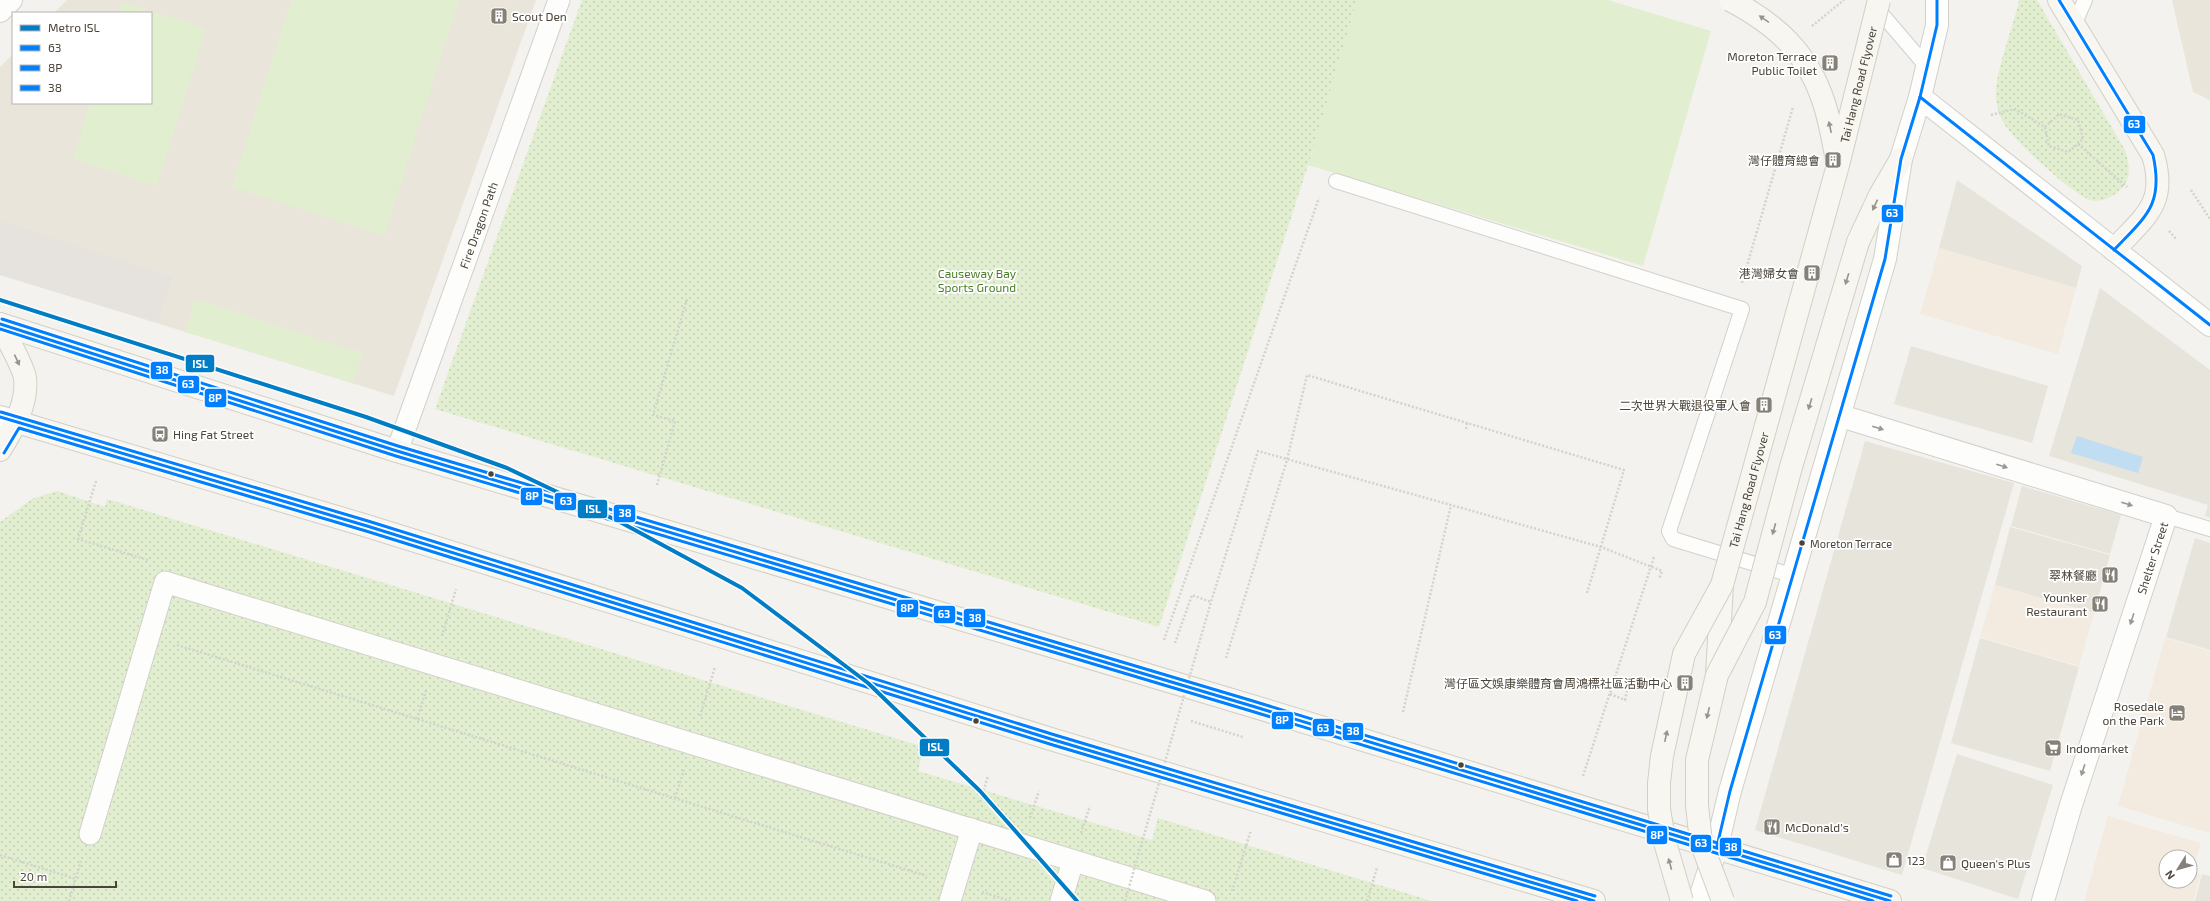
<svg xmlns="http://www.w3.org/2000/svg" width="2210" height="901" viewBox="0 0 2210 901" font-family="'Exo 2','Noto Sans TC',sans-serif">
	<defs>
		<pattern id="park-dots" width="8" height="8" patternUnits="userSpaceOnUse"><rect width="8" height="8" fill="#e1eecf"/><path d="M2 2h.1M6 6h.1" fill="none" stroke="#c3cdb2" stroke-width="1.8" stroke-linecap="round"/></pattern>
	</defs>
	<rect width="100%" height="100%" fill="#f4f2ee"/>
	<!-- residential -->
	<g fill="#e7e4dc">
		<polygon points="1957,180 2082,266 2076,288 1939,248"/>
		<polygon points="2100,288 2210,370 2210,518 2205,516 2208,505 2049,456"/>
		<polygon points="1911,346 2048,386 2032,443 1894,404"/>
		<polygon points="1865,441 2014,483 1902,875 1755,830"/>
		<polygon points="2022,486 2121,515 2110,554 2011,526"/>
		<polygon points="2010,527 2110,555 2094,613 1995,585"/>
		<polygon points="2195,538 2210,543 2210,650 2166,637"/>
		<polygon points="1980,638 2079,667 2050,771 1951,743"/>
		<polygon points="1957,754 2053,785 2018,899 1922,868"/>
		<polygon points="2202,874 2210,876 2210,901 2195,901"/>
	</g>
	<!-- commercial -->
	<g fill="#f3ebdf" fill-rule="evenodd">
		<polygon points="1939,248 2076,288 2058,354 1920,314"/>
		<polygon points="1995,585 2094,614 2079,666 1980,637"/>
		<polygon points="2165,638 2210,651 2210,833 2118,806"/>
		<path d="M2108,816L2201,843L2192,871L2201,874L2193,901H2084ZM2166,857H2190V881H2166Z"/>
	</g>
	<!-- education -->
	<g fill="#eae5da">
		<polygon points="67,0 536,0 394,396 0,275 0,67 13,54 13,103 151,103 151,13 54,13"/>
		<polygon points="2172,0 2210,0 2210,100 2193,92"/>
	</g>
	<!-- grass -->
	<g fill="#e1eecf">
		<polygon points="291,0 459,0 384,236 232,187"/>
		<polygon points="1357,0 1608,0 1711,31 1643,266 1308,165"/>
		<polygon points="122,2 206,28 157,186 73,159 90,103 151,103 151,13 118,13"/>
		<polygon points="195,299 363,353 353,383 185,332"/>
	</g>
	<!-- park -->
	<g fill="url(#park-dots)">
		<polygon points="582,0 1357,0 1308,165 1159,627 435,409"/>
		<path d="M2019,0H2037L2125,150C2130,166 2132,179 2119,191C2112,197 2104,201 2094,201C2078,200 2017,143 2007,128C2000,119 1997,108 1996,97C1994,74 2014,26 2019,0Z"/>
		<polygon points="57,491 105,507 107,499 924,747 918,771 1152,840 1158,818 1432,901 0,901 0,522 32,499"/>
	</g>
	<!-- parking -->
	<polygon fill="#e6e3df" points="0,221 172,276 158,323 0,275"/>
	<!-- water -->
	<polygon fill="#c0ddf1" points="2077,436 2143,457 2138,473 2071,453"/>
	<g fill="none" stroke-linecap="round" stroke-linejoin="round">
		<!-- service casing -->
		<g stroke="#d2d0cb" stroke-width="16">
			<g id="service">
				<polyline points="1874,5 1927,67"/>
				<polyline points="2074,25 2085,0"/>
				<polyline points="1336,181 1742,309 1669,531 1673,539 1794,576"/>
				<polyline points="2166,516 2210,529"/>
			</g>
		</g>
		<!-- pedestrian casing -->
		<g stroke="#d2d0cb" stroke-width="23">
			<g id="pedestrian">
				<path id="s1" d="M397,451L559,0"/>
				<polyline points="90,834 165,582 1205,901"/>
				<polyline points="950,901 972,829"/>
				<polyline points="1061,901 1073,861"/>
			</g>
		</g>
		<!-- minor casing -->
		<g stroke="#d2d0cb" stroke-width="24">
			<polyline id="minor" points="1841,416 2166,516 2071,805 2043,901"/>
		</g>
		<!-- tertiary casing -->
		<g stroke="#d2d0cb" stroke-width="24">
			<g id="tertiary">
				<polyline points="0,11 11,0"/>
				<polyline points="1920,97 2210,325"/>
				<polyline points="0,417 17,422"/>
				<polyline points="1699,901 1717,846 1730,791 1885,259 1901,159 1920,97 1937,25 1937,0"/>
			</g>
		</g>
		<!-- secondary casing -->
		<g stroke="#d3cfc5" stroke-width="24">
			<g id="secondary">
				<path d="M2059,0L2153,155C2168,204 2144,217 2114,250"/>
				<polyline points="1858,242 1880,195 1901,159"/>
				<polyline points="0,324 397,451 1252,706 1890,901"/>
				<polyline points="17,422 367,526 1054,740 1594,901"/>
				<path d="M0,450C13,429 28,404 25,378C23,365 6,337 0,324"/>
				<polyline points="1717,675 1722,585"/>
			</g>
		</g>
		<!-- path -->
		<g stroke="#d3d2cc" stroke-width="2.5" stroke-dasharray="2 2" stroke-linecap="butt">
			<polyline points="1812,26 1844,0"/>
			<polyline points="1991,115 2015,109 2045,127 2049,146 2068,152 2078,144 2127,187"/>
			<polyline points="2045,127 2059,114 2078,120 2083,139 2078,144"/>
			<polyline points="2191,190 2210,219"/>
			<polyline points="2169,231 2177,240"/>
			<polyline points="1742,283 1793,107"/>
			<polyline points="1466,429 1467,423"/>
			<polyline points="96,481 78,539 148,560"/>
			<polyline points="657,485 675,421 653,415 687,299"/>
			<polyline points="442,636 456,589"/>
			<polyline points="1164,640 1319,198"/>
			<polyline points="1175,643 1192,595 1211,602"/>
			<polyline points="177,645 927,876"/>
			<polyline points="1226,658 1287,460 1307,375 1624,470 1587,593"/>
			<polyline points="1610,694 1625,700 1627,691"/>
			<polyline points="1403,712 1451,505"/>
			<polyline points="700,716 715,667"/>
			<polyline points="417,719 426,691"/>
			<polyline points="1191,721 1243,737"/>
			<polyline points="1583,776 1654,557"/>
			<polyline points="675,798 684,770"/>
			<polyline points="980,802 988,776"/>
			<polyline points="1030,818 1039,791"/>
			<polyline points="1081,833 1090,806"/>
			<polyline points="0,855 76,879"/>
			<polyline points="1232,891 1251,830"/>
			<polyline points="982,892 1010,901"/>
			<polyline points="69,901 81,861"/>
			<polyline points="1367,901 1377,868"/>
		</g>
		<!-- service -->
		<use href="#service" stroke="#fdfdfc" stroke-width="14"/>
		<!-- pedestrian -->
		<use href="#pedestrian" stroke="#fdfdfc" stroke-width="21"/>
		<!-- minor -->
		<use href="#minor" stroke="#fdfdfc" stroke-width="22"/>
		<!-- tertiary -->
		<use href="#tertiary" stroke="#fdfdfc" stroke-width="22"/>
		<!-- secondary -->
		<use href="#secondary" stroke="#f7f6f1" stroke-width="22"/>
		<!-- secondary-bridge casing -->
		<g stroke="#d3cfc5" stroke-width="24" stroke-linecap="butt">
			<g id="secondary-bridge">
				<path d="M1730,0C1776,24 1808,53 1824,103C1830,121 1833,141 1837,160"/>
				<path id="s2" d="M1682,901L1664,839L1659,809V783L1662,756L1684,654L1722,585L1838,165L1879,0"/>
				<polyline points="1723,901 1701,842 1697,805 1697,760 1717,675 1755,602 1791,467 1858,242"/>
			</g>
		</g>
		<!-- path-bridge -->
		<polyline stroke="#d3d2cc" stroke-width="2.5" stroke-dasharray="2 2" stroke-linecap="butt" points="1125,901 1211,602 1258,451 1601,547 1662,571 1659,579"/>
		<!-- secondary-bridge -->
		<use href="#secondary-bridge" stroke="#f7f6f1" stroke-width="22"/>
		<!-- bus-1 casing -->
		<g stroke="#fff" stroke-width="6">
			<g id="bus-1">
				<path d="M2059,0L2153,155C2164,205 2146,216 2114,250"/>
				<polyline points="1920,97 2210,325"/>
				<polyline points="0,324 397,451 1252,706 1890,901"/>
				<polyline points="0,417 367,526 1054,740 1594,901"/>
				<polyline points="1717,846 1730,791 1885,259 1901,159 1920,97 1937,25 1937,0"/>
			</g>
		</g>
		<!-- bus-2 casing -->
		<g stroke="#fff" stroke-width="6">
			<g id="bus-2">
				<polyline points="0,329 396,456 1251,711 1873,901"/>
				<polyline points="4,453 19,428 366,531 1053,745 1577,901"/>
			</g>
		</g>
		<!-- bus-3 casing -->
		<g stroke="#fff" stroke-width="6">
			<g id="bus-3">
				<polyline points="2,319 398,446 1253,701 1891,896"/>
				<polyline points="1,412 368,521 1055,735 1595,896"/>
			</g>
		</g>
		<!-- bus-1 -->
		<use href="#bus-1" stroke="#0080ff" stroke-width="3"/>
		<!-- bus-2 -->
		<use href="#bus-2" stroke="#0080ff" stroke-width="3"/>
		<!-- bus-3 -->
		<use href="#bus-3" stroke="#0080ff" stroke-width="3"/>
		<!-- metro-1 casing -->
		<g stroke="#fff" stroke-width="7">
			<polyline id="metro-1" points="0,300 366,417 507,468 620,522 742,588 868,683 980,791 1077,901"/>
		</g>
		<!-- metro-1 -->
		<use href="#metro-1" stroke="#007dc5" stroke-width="4"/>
	</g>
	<!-- one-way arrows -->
	<defs><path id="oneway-solid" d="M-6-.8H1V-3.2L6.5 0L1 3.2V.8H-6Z"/></defs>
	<g fill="#98948c">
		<use href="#oneway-solid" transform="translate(1764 19) rotate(-146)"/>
		<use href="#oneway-solid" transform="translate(1830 127) rotate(-102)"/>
		<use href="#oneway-solid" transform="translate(1875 205) rotate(115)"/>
		<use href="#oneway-solid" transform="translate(1847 279) rotate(107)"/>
		<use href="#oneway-solid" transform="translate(17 360) rotate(65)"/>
		<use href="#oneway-solid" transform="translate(1810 404) rotate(107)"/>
		<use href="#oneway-solid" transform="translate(1774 529) rotate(105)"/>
		<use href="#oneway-solid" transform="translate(1708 713) rotate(103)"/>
		<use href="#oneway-solid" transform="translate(1666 736) rotate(-78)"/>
		<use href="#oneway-solid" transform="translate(1670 864) rotate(-105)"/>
	</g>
	<g fill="#9b9791">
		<use href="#oneway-solid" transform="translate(1878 428) rotate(17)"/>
		<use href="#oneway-solid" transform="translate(2002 466) rotate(17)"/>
		<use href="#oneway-solid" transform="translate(2127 504) rotate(17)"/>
		<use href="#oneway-solid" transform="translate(2132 619) rotate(108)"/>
		<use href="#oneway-solid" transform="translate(2083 770) rotate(108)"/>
	</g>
	<!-- icons -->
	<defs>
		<g id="building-square" transform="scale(0.9)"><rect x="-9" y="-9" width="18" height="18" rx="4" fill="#868178" stroke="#fff"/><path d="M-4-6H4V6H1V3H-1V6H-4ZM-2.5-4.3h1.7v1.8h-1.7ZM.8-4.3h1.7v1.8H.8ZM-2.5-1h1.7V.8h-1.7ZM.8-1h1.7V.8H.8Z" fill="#fff"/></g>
		<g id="bus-square" transform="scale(0.9)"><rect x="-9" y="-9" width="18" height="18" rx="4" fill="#868178" stroke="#fff"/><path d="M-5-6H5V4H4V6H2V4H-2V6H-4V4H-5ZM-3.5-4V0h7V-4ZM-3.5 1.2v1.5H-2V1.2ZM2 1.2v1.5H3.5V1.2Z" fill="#fff"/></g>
		<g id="restaurant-square" transform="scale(0.9)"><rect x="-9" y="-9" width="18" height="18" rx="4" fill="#868178" stroke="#fff"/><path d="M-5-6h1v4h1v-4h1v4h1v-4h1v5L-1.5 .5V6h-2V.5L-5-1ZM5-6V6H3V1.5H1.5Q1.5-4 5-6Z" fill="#fff"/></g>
		<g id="hotel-square" transform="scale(0.9)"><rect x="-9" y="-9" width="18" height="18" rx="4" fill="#868178" stroke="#fff"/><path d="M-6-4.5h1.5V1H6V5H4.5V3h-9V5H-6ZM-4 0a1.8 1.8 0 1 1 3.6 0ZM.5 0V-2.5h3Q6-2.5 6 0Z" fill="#fff"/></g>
		<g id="supermarket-square" transform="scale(0.9)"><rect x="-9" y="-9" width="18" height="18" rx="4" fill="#868178" stroke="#fff"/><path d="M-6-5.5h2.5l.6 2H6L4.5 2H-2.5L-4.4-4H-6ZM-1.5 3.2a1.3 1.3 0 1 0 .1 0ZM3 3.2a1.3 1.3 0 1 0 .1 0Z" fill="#fff"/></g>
		<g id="shop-square" transform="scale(0.9)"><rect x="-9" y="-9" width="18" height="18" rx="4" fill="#868178" stroke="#fff"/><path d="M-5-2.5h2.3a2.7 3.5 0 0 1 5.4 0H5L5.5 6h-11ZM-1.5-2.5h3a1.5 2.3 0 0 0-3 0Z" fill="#fff"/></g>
	</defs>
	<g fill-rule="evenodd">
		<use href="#building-square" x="499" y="16"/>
		<use href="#building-square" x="1830" y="63"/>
		<use href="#building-square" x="1833" y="160"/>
		<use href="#building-square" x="1812" y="273"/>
		<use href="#building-square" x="1764" y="405"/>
		<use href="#bus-square" x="160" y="434"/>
		<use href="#restaurant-square" x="2110" y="575"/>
		<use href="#restaurant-square" x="2100" y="604"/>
		<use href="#building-square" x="1685" y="683"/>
		<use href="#hotel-square" x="2177" y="713"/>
		<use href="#supermarket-square" x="2053" y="748"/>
		<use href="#restaurant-square" x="1772" y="827"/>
		<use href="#shop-square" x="1894" y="860"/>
		<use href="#shop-square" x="1948" y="863"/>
	</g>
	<!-- markers -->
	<g fill="#4b4439" stroke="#fff" stroke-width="1.5">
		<circle cx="491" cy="474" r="3.5"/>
		<circle cx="1802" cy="543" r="3.5"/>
		<circle cx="976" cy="721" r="3.5"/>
		<circle cx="1461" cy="765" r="3.5"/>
	</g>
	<g text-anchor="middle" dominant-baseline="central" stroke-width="3.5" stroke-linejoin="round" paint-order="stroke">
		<!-- bus labels -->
		<g font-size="11" fill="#4b4439" stroke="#fff" text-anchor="start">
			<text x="1810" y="543">Moreton Terrace</text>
		</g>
		<!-- poi labels -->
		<g font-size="12" fill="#4b4439" stroke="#fff" text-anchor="end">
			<text x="512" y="16" text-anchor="start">Scout Den</text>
			<text x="1817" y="56">Moreton Terrace<tspan x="1817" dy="14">Public Toilet</tspan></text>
			<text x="1820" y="160">灣仔體育總會</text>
			<text x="1799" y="273">港灣婦女會</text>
			<text x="1751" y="405">二次世界大戰退役軍人會</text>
			<text x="173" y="434" text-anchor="start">Hing Fat Street</text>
			<text x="2097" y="575">翠林餐廳</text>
			<text x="2087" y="597">Younker<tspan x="2087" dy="14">Restaurant</tspan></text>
			<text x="1672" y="683">灣仔區文娛康樂體育會周鴻標社區活動中心</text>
			<text x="2164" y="706">Rosedale<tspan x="2164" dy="14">on the Park</tspan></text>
			<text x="2066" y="748" text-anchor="start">Indomarket</text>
			<text x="1785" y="827" text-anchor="start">McDonald's</text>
			<text x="1907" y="860" text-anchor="start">123</text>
			<text x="1961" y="863" text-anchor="start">Queen's Plus</text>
		</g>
		<!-- street labels -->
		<g font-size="12" fill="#4b4439" stroke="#fff">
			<text stroke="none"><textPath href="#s2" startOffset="850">Tai Hang Road Flyover</textPath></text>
			<text stroke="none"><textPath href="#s1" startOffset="240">Fire Dragon Path</textPath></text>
			<text stroke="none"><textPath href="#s2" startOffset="430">Tai Hang Road Flyover</textPath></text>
			<text transform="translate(2152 558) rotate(-72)">Shelter Street</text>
		</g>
		<!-- park labels -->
		<g font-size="12" fill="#4a7f2a" stroke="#fff">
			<text x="977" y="273">Causeway Bay<tspan x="977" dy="14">Sports Ground</tspan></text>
		</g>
	</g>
	<g stroke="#fff" stroke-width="1.5">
		<rect x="2123" y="115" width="23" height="19" rx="4" fill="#0080ff"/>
		<rect x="1881" y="204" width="23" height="19" rx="4" fill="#0080ff"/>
		<rect x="185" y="354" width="30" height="19" rx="4" fill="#007dc5"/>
		<rect x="150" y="361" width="23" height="19" rx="4" fill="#0080ff"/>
		<rect x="177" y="375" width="23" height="19" rx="4" fill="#0080ff"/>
		<rect x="204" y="388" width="23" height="20" rx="4" fill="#0080ff"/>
		<rect x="520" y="487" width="23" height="19" rx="4" fill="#0080ff"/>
		<rect x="554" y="492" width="23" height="19" rx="4" fill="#0080ff"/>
		<rect x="577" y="499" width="31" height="20" rx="4" fill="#007dc5"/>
		<rect x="613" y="504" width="23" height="19" rx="4" fill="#0080ff"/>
		<rect x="896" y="599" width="23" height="19" rx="4" fill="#0080ff"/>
		<rect x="933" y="605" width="23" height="19" rx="4" fill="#0080ff"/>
		<rect x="963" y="608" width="23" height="20" rx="4" fill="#0080ff"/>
		<rect x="1764" y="625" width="23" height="20" rx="4" fill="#0080ff"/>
		<rect x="1271" y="711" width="23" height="19" rx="4" fill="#0080ff"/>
		<rect x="1312" y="718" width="23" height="19" rx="4" fill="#0080ff"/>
		<rect x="1342" y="722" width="22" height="19" rx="4" fill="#0080ff"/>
		<rect x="919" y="738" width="31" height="19" rx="4" fill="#007dc5"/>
		<rect x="1646" y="825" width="22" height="20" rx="4" fill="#0080ff"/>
		<rect x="1690" y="834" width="22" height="19" rx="4" fill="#0080ff"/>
		<rect x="1719" y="837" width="23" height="20" rx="4" fill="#0080ff"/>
	</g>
	<g font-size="11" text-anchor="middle" font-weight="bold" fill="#fff">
		<text x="2134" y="128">63</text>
		<text x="1892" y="217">63</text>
		<text x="200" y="368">ISL</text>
		<text x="162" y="374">38</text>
		<text x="188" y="388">63</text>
		<text x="215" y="402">8P</text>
		<text x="532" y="500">8P</text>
		<text x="566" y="505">63</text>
		<text x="593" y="513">ISL</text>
		<text x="625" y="517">38</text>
		<text x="907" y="612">8P</text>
		<text x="944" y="618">63</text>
		<text x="975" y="622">38</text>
		<text x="1775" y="639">63</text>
		<text x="1282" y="724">8P</text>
		<text x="1323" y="732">63</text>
		<text x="1353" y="735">38</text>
		<text x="935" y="751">ISL</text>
		<text x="1657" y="839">8P</text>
		<text x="1701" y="847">63</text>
		<text x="1731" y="851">38</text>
	</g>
	<!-- legend -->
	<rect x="12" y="12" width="140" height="92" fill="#ffffff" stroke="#b7b4b0"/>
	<rect x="20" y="25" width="20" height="6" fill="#007dc5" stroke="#b7b4b0"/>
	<text x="48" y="32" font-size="12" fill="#4b4439">Metro ISL</text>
	<rect x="20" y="45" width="20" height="6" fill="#0080ff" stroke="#b7b4b0"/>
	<text x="48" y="52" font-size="12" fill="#4b4439">63</text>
	<rect x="20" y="65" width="20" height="6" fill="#0080ff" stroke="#b7b4b0"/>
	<text x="48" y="72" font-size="12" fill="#4b4439">8P</text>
	<rect x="20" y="85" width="20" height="6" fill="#0080ff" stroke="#b7b4b0"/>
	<text x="48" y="92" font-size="12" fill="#4b4439">38</text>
	<!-- north arrow -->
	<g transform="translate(2178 869) rotate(233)"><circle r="19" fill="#ffffff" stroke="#b7b4b0"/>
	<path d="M0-3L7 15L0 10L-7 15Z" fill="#868178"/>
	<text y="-6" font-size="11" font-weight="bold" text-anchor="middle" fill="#4b4439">N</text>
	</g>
	<!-- scale -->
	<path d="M14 881v6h102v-6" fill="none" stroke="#4b4439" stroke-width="2"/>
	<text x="20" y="881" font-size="12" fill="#4b4439" stroke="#ffffff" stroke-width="3" paint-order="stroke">20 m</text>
</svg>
